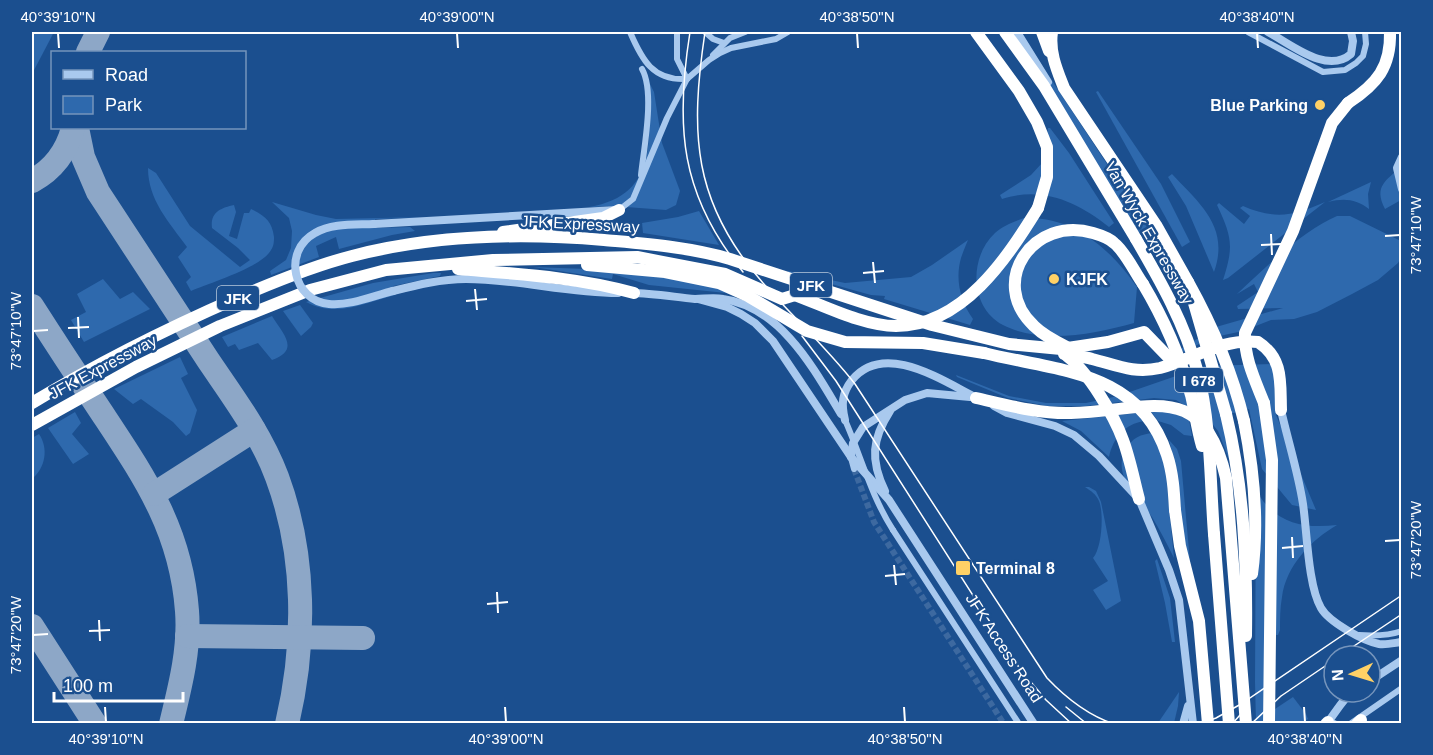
<svg xmlns="http://www.w3.org/2000/svg" width="1433" height="755" viewBox="0 0 1433 755" font-family="Arial,sans-serif">
	<rect width="100%" height="100%" fill="#1b4f8f"/>
	<!-- green -->
	<g fill="#2e69ad">
		<polygon points="32,32 54,32 32,74"/>
		<polygon points="1012,32 1020,32 1128,196 1154,239 1146,244"/>
		<path d="M647,78L654,92L662,143L680,191L676,205L666,210L613,206L589,207C662,195 649,133 647,78Z"/>
		<polygon points="1098,91 1161,184 1190,242 1182,247 1096,92"/>
		<path d="M1048,128H1050L1069,153L1114,223L1109,227C1077,202 1043,186 1002,199L1000,195L1031,175L1043,162Z"/>
		<path d="M1401,166V200L1385,209C1373,185 1387,181 1401,166Z"/>
		<path d="M148,168L156,173L190,226L240,267L250,260L238,248L212,228C210,212 221,208 234,205L236,212L229,236L237,239L244,213H249L251,209C265,216 272,221 274,237C274,241 274,246 271,250C262,267 210,283 191,291L186,282L191,277L178,257L187,247C169,222 148,200 148,168Z"/>
		<path d="M1172,174C1200,204 1230,227 1214,272L1186,206L1168,177Z"/>
		<path d="M1371,182L1368,194L1369,209C1356,199 1344,198 1328,202Z"/>
		<polygon points="272,202 316,215 336,219 426,217 375,219 375,228 410,227 415,231 392,235 339,249 336,237 316,246 319,257 271,275 270,271 286,260 291,248 292,231 289,218"/>
		<path d="M1325,202L1228,278L1223,280C1234,246 1232,237 1217,205L1219,203L1244,224L1250,216L1240,208L1243,206C1275,220 1294,216 1325,202Z"/>
		<polygon points="699,211 719,245 643,233 642,223 678,217"/>
		<path d="M1337,216H1350L1401,241V257L1398,263L1378,280L1352,294L1317,312L1294,319L1271,320L1243,331L1210,338L1184,352L1181,349L1216,327L1283,308L1238,309L1237,306L1258,292L1254,284L1237,294C1265,268 1302,231 1337,216Z"/>
		<path d="M1024,218C1073,216 1110,248 1137,287L1134,323C1094,334 1042,345 1003,325C969,307 969,257 995,233C1004,225 1013,222 1024,218Z"/>
		<path d="M968,240C966,245 963,252 961,258C955,279 960,301 973,319L970,325L884,299L885,296L871,295L788,272V271L845,283L911,277L932,265Z"/>
		<polygon points="533,267 613,270 717,284 760,296 797,333 765,309 744,299 726,293 649,285 613,274 612,279"/>
		<path d="M433,273H441L440,276L393,286L395,295C365,303 336,318 306,302L373,283Z"/>
		<polygon points="103,279 120,299 133,292 150,309 84,342 71,320 86,312 77,294"/>
		<polygon points="300,305 313,323 311,327 301,336 283,311"/>
		<path d="M272,316C284,335 300,350 272,360L258,343L239,350L235,344L228,347L222,337Z"/>
		<polygon points="180,357 188,374 181,378 197,410 190,433 186,436 173,422 141,399 133,404 114,389"/>
		<polygon points="1273,364 1276,415 1316,510 1292,505 1262,469 1249,409 1222,416 1232,467 1218,431 1210,421 1176,400 1154,398 1086,406 1047,406 1008,398 957,377 956,375 1009,396 1046,403 1086,403 1118,396 1205,366"/>
		<polygon points="1150,410 1170,412 1189,420 1192,436 1184,435 1171,425 1158,421"/>
		<polygon points="75,412 81,423 72,434 89,454 73,464 48,428"/>
		<path d="M1138,413L1144,421C1125,424 1113,438 1109,457L1081,431L1062,421Z"/>
		<path d="M1153,433L1165,464L1174,558C1167,544 1160,530 1152,517C1138,497 1111,475 1126,449C1132,438 1141,434 1153,433Z"/>
		<path d="M39,434C49,449 45,468 32,479V438Z"/>
		<polygon points="1169,440 1177,449 1181,461 1190,562 1185,562 1178,476"/>
		<path d="M1085,487H1089L1096,491L1101,502L1121,601L1106,610L1093,590L1108,581L1093,558C1102,548 1104,513 1099,501C1096,494 1091,491 1085,487Z"/>
		<path d="M1256,490C1274,523 1302,529 1337,525C1311,540 1286,566 1282,597C1280,608 1280,619 1280,630L1278,635H1265L1263,723H1256L1255,682Z"/>
		<polygon points="1157,559 1170,598 1175,642 1172,642 1165,603 1155,561"/>
		<polygon points="1179,692 1178,706 1174,723 1158,723"/>
		<polygon points="1293,697 1306,714 1308,719 1303,723 1275,723 1275,709"/>
	</g>
	<g fill="none" stroke-linecap="round" stroke-linejoin="round">
		<!-- taxiway -->
		<g stroke="#8da7c7" stroke-width="24">
			<polyline points="88,52 98,32"/>
			<path d="M77,128L83,157L98,192C135,248 171,304 208,360C233,397 261,434 277,477C306,555 306,643 287,724"/>
			<path d="M32,181C53,170 67,151 73,128"/>
			<path d="M32,306C55,342 78,377 102,413C145,478 181,530 187,611C190,649 180,687 171,724"/>
			<polyline points="154,494 254,430"/>
			<polyline points="32,626 95,724"/>
			<polyline points="187,636 363,638"/>
		</g>
		<!-- minor-tunnel -->
		<polyline stroke="#3d69a0" stroke-width="6" stroke-dasharray="6 3" stroke-linecap="butt" points="854,469 874,522 1004,724"/>
		<!-- minor -->
		<g stroke="#a9c9ee" stroke-width="6">
			<path d="M630,32C642,60 653,81 687,79"/>
			<polyline points="677,32 677,59 687,79"/>
			<polyline points="705,32 713,39 724,43"/>
			<polyline points="1248,32 1323,72 1345,70 1356,63 1363,56 1366,44 1365,32"/>
			<polyline points="713,55 730,38 745,32"/>
			<path d="M641,175C644,147 655,92 642,69"/>
			<polyline points="619,210 633,199 667,118 687,79 709,60 720,53 731,48 776,39 788,32"/>
			<polyline points="851,458 854,469"/>
			<polyline points="893,530 1019,724"/>
			<path d="M1359,635C1374,636 1388,636 1402,631"/>
			<polyline points="1350,724 1402,688"/>
		</g>
		<!-- tertiary -->
		<g stroke="#a9c9ee" stroke-width="8">
			<polyline points="1017,32 1048,82"/>
			<path d="M1268,32C1291,44 1327,75 1351,54L1353,41L1351,32"/>
			<polyline points="1402,157 1397,168 1402,189"/>
			<polyline points="374,224 616,210"/>
			<path d="M393,291C417,285 441,279 466,279C517,279 567,293 618,293"/>
			<path d="M631,293C652,293 674,297 695,299C704,299 714,297 723,299C781,307 814,369 841,414"/>
			<polyline points="698,299 727,307 741,314 755,323 773,341 851,457 889,500 1034,724"/>
			<polyline points="994,406 1007,413 1055,426 1074,435 1099,456 1139,499 1169,570 1179,600 1193,724"/>
			<path d="M1281,410C1288,441 1298,472 1303,504C1307,531 1308,586 1321,608C1329,622 1363,641 1379,644C1386,645 1394,643 1402,642"/>
			<path d="M845,420C841,404 842,393 852,380C885,340 944,382 979,399"/>
			<polyline points="851,457 853,443 863,427 905,400 927,393 970,397"/>
			<path d="M885,491C870,460 872,439 890,411"/>
			<polyline points="1370,681 1402,660"/>
			<polyline points="1183,724 1188,706"/>
			<path d="M1334,724L1328,722C1335,713 1344,698 1352,692"/>
		</g>
		<!-- motorway -->
		<g stroke="#fff" stroke-width="12">
			<polyline points="976,32 1019,91 1037,122 1047,147 1047,177 1038,208"/>
			<polyline points="1005,32 1044,86 1136,239"/>
			<polyline points="1042,32 1049,51"/>
			<path d="M1052,32C1049,52 1057,70 1064,88L1156,225L1188,282"/>
			<path d="M1348,103C1377,84 1391,67 1390,32"/>
			<polyline points="503,232 603,218 619,210"/>
			<polyline points="587,265 665,272 719,283 748,296 807,331 845,342 923,343 984,353"/>
			<path d="M458,269C517,274 577,277 634,293"/>
			<path d="M1069,348C1057,342 1044,336 1034,326C987,282 1034,215 1093,233C1100,235 1109,238 1114,243C1125,251 1135,273 1143,284"/>
			<path d="M1064,354C1073,356 1083,356 1092,359C1116,365 1134,374 1160,368C1194,359 1222,338 1258,342C1284,359 1280,383 1281,410"/>
			<path d="M1067,356C1088,372 1114,415 1123,440C1130,459 1134,480 1139,499"/>
			<path d="M976,398C1007,405 1039,414 1071,413C1146,412 1203,376 1226,478L1246,724"/>
			<path d="M32,403C98,363 166,329 237,298C274,282 313,266 352,256C433,235 522,233 604,240C647,244 689,247 730,259L932,325L1009,344L1061,349L1108,342L1144,332L1174,363"/>
			<polyline points="1264,403 1272,460 1269,724"/>
			<path d="M1226,414C1244,488 1247,561 1246,636"/>
			<path d="M1244,421C1254,471 1259,523 1252,574"/>
			<polyline points="32,425 136,367 220,326 310,290 386,270 493,260 637,257 725,274 782,299 795,295"/>
			<polyline points="1175,510 1180,546 1199,621 1208,724"/>
			<polyline points="1214,534 1229,724"/>
			<polyline points="1326,724 1328,722"/>
			<polyline points="1357,724 1361,720"/>
		</g>
		<!-- tram -->
		<g stroke="#fff" stroke-width="1.5">
			<path d="M690,32C675,126 680,195 743,272"/>
			<path d="M705,32C690,133 692,202 763,283C793,317 827,348 855,384L1047,678C1066,698 1087,715 1114,724"/>
			<polyline points="802,336 836,381 1020,669 1046,700 1072,724"/>
			<polyline points="1339,656 1402,614"/>
			<polyline points="1066,707 1087,724"/>
			<polyline points="1199,724 1216,718 1241,704 1402,595"/>
			<polyline points="1232,724 1249,705"/>
			<polyline points="1251,724 1281,696 1334,660"/>
		</g>
		<!-- minor-bridge -->
		<path stroke="#a9c9ee" stroke-width="6" d="M845,420C861,456 871,496 893,530"/>
		<!-- tertiary-bridge -->
		<path stroke="#a9c9ee" stroke-width="8" d="M374,224C355,225 332,223 315,233C282,251 293,301 329,304C350,306 373,296 393,291"/>
		<!-- motorway-bridge -->
		<g stroke="#fff" stroke-width="12">
			<path d="M1136,239C1161,282 1185,324 1198,373C1211,425 1210,481 1214,534"/>
			<path d="M1188,282C1213,327 1232,371 1244,421"/>
			<path d="M1143,284C1164,319 1180,356 1191,395C1195,412 1197,429 1202,446"/>
			<path d="M795,295C825,306 864,326 896,326C963,326 1007,258 1038,208"/>
			<polyline points="1194,303 1226,414"/>
			<path d="M984,353C1056,371 1140,370 1167,455C1173,473 1174,492 1175,510"/>
			<path d="M1264,403C1255,380 1244,358 1245,333L1293,231L1332,123L1348,103"/>
		</g>
	</g>
	<!-- ticks -->
	<path fill="none" stroke="#fff" stroke-width="2" d="M58,33L59,48M457,33L458,48M857,33L858,48M1257,33L1258,48M1271,234L1272,255M1385,236L1400,235M1261,245L1282,244M873,262L875,283M863,273L884,271M475,289L477,310M466,301L487,299M78,317L79,338M68,328L89,327M33,331L48,330M1292,537L1293,558M1385,541L1400,540M1282,548L1303,546M894,565L896,585M885,576L905,574M497,592L498,613M487,604L508,602M99,620L100,641M89,631L110,630M33,635L48,634M105,707L106,722M505,707L506,722M904,707L905,722M1304,707L1305,722"/>
	<!-- markers -->
	<g fill="#ffd166" stroke="#1b4f8f" stroke-width="2">
		<circle cx="1320" cy="105" r="6"/>
		<circle cx="1054" cy="279" r="6"/>
		<rect x="955" y="560" width="16" height="16" rx="3"/>
	</g>
	<g text-anchor="middle" dominant-baseline="central" stroke-width="5" stroke-linejoin="round" paint-order="stroke">
		<!-- shield labels -->
		<g fill="#1b4f8f" stroke="#bbcadd" stroke-width="1.5">
			<rect x="790" y="273" width="42" height="24" rx="4.5"/>
			<rect x="217" y="286" width="42" height="24" rx="4.5"/>
			<rect x="1175" y="368" width="48" height="24" rx="4.5"/>
		</g>
		<g font-size="15" font-weight="bold" fill="#fff">
			<text x="811" y="285">JFK</text>
			<text x="238" y="298">JFK</text>
			<text x="1199" y="380">I 678</text>
		</g>
		<!-- poi labels -->
		<g font-size="16" font-weight="bold" fill="#fff" stroke="#1b4f8f" text-anchor="start">
			<text x="1308" y="105" text-anchor="end">Blue Parking</text>
			<text x="1066" y="279">KJFK</text>
			<text x="976" y="568">Terminal 8</text>
		</g>
		<!-- street labels -->
		<g font-size="16" fill="#fff" stroke="#1b4f8f">
			<text transform="translate(580 224) rotate(3)">JFK Expressway</text>
			<text transform="translate(1149 233) rotate(60)">Van Wyck Expressway</text>
			<text transform="translate(103 367) rotate(-28)">JFK Expressway</text>
			<text transform="translate(1004 648) rotate(57)">JFK Access Road</text>
		</g>
	</g>
	<!-- border -->
	<rect width="1433" height="755" fill="none" stroke="#1b4f8f" stroke-width="66"/>
	<!-- legend -->
	<rect x="51" y="51" width="195" height="78" fill="#1b4f8f" stroke="#7695bc" stroke-width="1.5"/>
	<rect x="63" y="70" width="30" height="9" fill="#a9c9ee" stroke="#7695bc" stroke-width="1.5"/>
	<text x="105" y="81" font-size="18" fill="#ffffff">Road</text>
	<rect x="63" y="96" width="30" height="18" fill="#2e69ad" stroke="#7695bc" stroke-width="1.5"/>
	<text x="105" y="111" font-size="18" fill="#ffffff">Park</text>
	<!-- north arrow -->
	<g transform="translate(1352 674) rotate(266)"><circle r="28" fill="#1b4f8f" stroke="#7695bc" stroke-width="1.5"/>
	<path d="M0-4.5L10 22L0 15L-10 22Z" fill="#ffd166"/>
	<text y="-9" font-size="16" font-weight="bold" text-anchor="middle" fill="#ffffff">N</text>
	</g>
	<!-- scale -->
	<path d="M54 692v9h129v-9" fill="none" stroke="#ffffff" stroke-width="3"/>
	<text x="63" y="692" font-size="18" fill="#ffffff" stroke="#1b4f8f" stroke-width="4.5" paint-order="stroke">100 m</text>
	<rect x="33" y="33" width="1367" height="689" fill="none" stroke="#fff" stroke-width="2"/>
	<g font-size="15" text-anchor="middle" fill="#fff">
		<text x="58" y="22">40°39'10"N</text>
		<text x="457" y="22">40°39'00"N</text>
		<text x="857" y="22">40°38'50"N</text>
		<text x="1257" y="22">40°38'40"N</text>
		<text transform="translate(1416 235) rotate(-90)" y="5">73°47'10"W</text>
		<text transform="translate(16 331) rotate(-90)" y="5">73°47'10"W</text>
		<text transform="translate(1416 540) rotate(-90)" y="5">73°47'20"W</text>
		<text transform="translate(16 635) rotate(-90)" y="5">73°47'20"W</text>
		<text x="106" y="744">40°39'10"N</text>
		<text x="506" y="744">40°39'00"N</text>
		<text x="905" y="744">40°38'50"N</text>
		<text x="1305" y="744">40°38'40"N</text>
	</g>
</svg>
